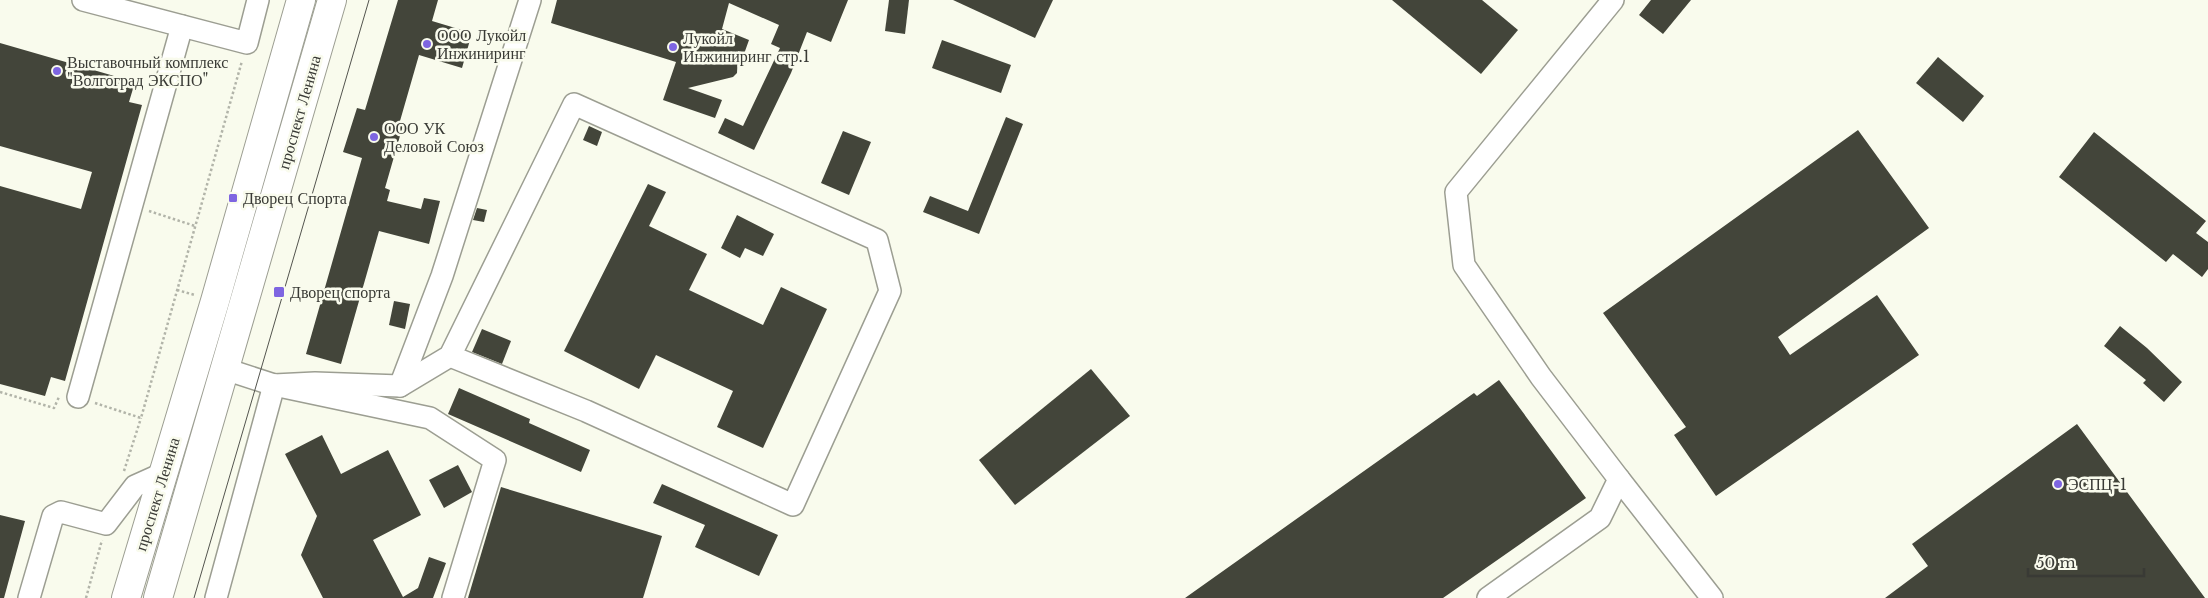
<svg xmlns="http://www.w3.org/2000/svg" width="2208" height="598" viewBox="0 0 2208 598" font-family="'Libre Baskerville',serif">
	<rect width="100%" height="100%" fill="#f9fbed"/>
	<!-- building -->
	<g fill="#43453a">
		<polygon points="398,0 438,0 432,21 472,33 462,68 419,55 400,121 404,122 385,188 390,190 387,201 421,209 424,198 440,201 429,244 379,231 341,364 306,354 362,158 343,152 357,108 365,110"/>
		<polygon points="557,0 848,0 831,42 807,32 791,73 754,150 718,133 725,118 743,126 780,48 771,44 779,25 729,3 722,29 749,40 744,54 738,51 737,73 733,77 688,88 722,100 715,118 663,100 676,62 551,23"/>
		<polygon points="889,0 909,0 905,34 885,31"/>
		<polygon points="953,0 1053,0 1035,38"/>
		<polygon points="1392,0 1482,0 1518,30 1481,74"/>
		<polygon points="1651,0 1691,0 1663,34 1639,15"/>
		<polygon points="942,40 1011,65 1001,93 932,68"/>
		<polygon points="0,43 135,82 129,102 142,105 65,381 51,377 45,396 0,384 0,186 81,209 92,172 0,146"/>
		<polygon points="1938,57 1984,96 1963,122 1916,83"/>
		<polygon points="1006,117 1023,124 979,234 923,212 930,196 968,211"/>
		<polygon points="589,126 602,132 597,146 583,140"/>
		<polygon points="1858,130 1929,228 1778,337 1790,355 1877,295 1919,355 1716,496 1674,435 1686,427 1603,313"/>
		<polygon points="843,131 871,142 849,195 821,183"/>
		<polygon points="2094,132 2206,221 2196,233 2208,242 2208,269 2202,277 2173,254 2166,262 2059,177"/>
		<polygon points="648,184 666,192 649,226 707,254 689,290 763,325 781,287 827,309 763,448 717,427 733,391 656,355 639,389 564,351"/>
		<polygon points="477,208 487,210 484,222 473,220"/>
		<polygon points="737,215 774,234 763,256 745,248 740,258 721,248"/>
		<polygon points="394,301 410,304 405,329 389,325"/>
		<polygon points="2120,326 2147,348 2182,382 2164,402 2143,383 2146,380 2104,346"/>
		<polygon points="482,329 511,341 502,364 472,352"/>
		<polygon points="1091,369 1130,416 1015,505 979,460"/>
		<polygon points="1499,380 1586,498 1443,598 1185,598 1474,393 1477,396"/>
		<polygon points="459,388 530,419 529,423 590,450 581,472 448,414"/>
		<polygon points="2077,424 2205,598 1885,598 1928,566 1912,544"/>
		<polygon points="322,435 341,474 388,450 421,515 373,540 403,597 418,588 429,557 446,563 433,598 323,598 301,555 317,516 285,454"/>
		<polygon points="458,465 472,492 444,508 429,480"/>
		<polygon points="662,484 778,535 759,576 695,547 705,525 653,503"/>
		<polygon points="501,487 662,536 643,598 468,598"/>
		<polygon points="0,515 25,521 4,598 0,598"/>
	</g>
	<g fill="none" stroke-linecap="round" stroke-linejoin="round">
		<!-- minor casing -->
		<g stroke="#9c9e92" stroke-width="24">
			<g id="minor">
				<polyline points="83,0 247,43 258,0"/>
				<polyline points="225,369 274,385 430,418 495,460 453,598"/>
				<polyline points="274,385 315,383 400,386 450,356 586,411 793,505 890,291 877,240 574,104 450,356"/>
				<polyline points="400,386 442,276 530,0"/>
				<polyline points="78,397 182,26"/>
				<polyline points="1619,479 1712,598"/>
				<polyline points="29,598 53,516 61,512 106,524 135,486 164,473"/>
				<polyline points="216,598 274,385"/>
				<polyline points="1488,598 1600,518 1619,479 1541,377 1464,265 1456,192 1613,0"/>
			</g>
		</g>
		<!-- major casing -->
		<g stroke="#9c9e92" stroke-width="30">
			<g id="major">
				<polyline points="126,598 215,301 301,0"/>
				<polyline points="158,598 332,0"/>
			</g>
		</g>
		<!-- path -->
		<g stroke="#b2b4a9" stroke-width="2.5" stroke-dasharray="2.5 2.5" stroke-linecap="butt">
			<polyline points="149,211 195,226"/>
			<polyline points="177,290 195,295"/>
			<polyline points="0,392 54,408 59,397"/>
			<polyline points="95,403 141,418 242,61"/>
			<polyline points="124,471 141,418"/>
			<polyline points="86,598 102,540"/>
		</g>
		<!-- minor -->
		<use href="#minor" stroke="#fff" stroke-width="21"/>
		<!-- major -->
		<use href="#major" stroke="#fff" stroke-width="28"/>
		<!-- tram -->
		<polyline stroke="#53544e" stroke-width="1" points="194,598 369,0"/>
	</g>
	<!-- markers -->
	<g fill="#7e65e1" stroke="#f9fbed" stroke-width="2">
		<circle cx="427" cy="44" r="5"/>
		<circle cx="673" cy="47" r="5"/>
		<circle cx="57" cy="71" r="5"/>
		<circle cx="374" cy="137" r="5"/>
		<rect x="228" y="193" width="10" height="10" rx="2.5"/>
		<rect x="273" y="286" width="12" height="12" rx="2.5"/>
		<circle cx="2058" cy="484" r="5"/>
	</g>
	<g text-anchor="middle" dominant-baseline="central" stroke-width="5" stroke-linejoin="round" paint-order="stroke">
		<!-- poi labels -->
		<g font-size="16" fill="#393a35" stroke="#f9fbed" text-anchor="start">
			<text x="437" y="35">ООО Лукойл<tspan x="437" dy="18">Инжиниринг</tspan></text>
			<text x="683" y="38">Лукойл<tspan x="683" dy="18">Инжиниринг стр.1</tspan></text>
			<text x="67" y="62">Выставочный комплекс<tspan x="67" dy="18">"Волгоград ЭКСПО"</tspan></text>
			<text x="384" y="128">ООО УК<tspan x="384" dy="18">Деловой Союз</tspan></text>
			<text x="243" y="198">Дворец Спорта</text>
			<text x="290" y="292">Дворец спорта</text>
			<text x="2068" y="484">ЭСПЦ-1</text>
		</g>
		<!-- street labels -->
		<g font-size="16" fill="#393a35" stroke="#f9fbed">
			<text transform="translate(299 112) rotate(-74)">проспект Ленина</text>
			<text transform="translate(157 494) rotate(-73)">проспект Ленина</text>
		</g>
	</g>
	<!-- scale -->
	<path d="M2028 568v8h116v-8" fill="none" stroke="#393a35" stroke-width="2.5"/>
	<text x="2036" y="568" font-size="15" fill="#393a35" stroke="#f9fbed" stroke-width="4" paint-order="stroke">50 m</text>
</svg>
